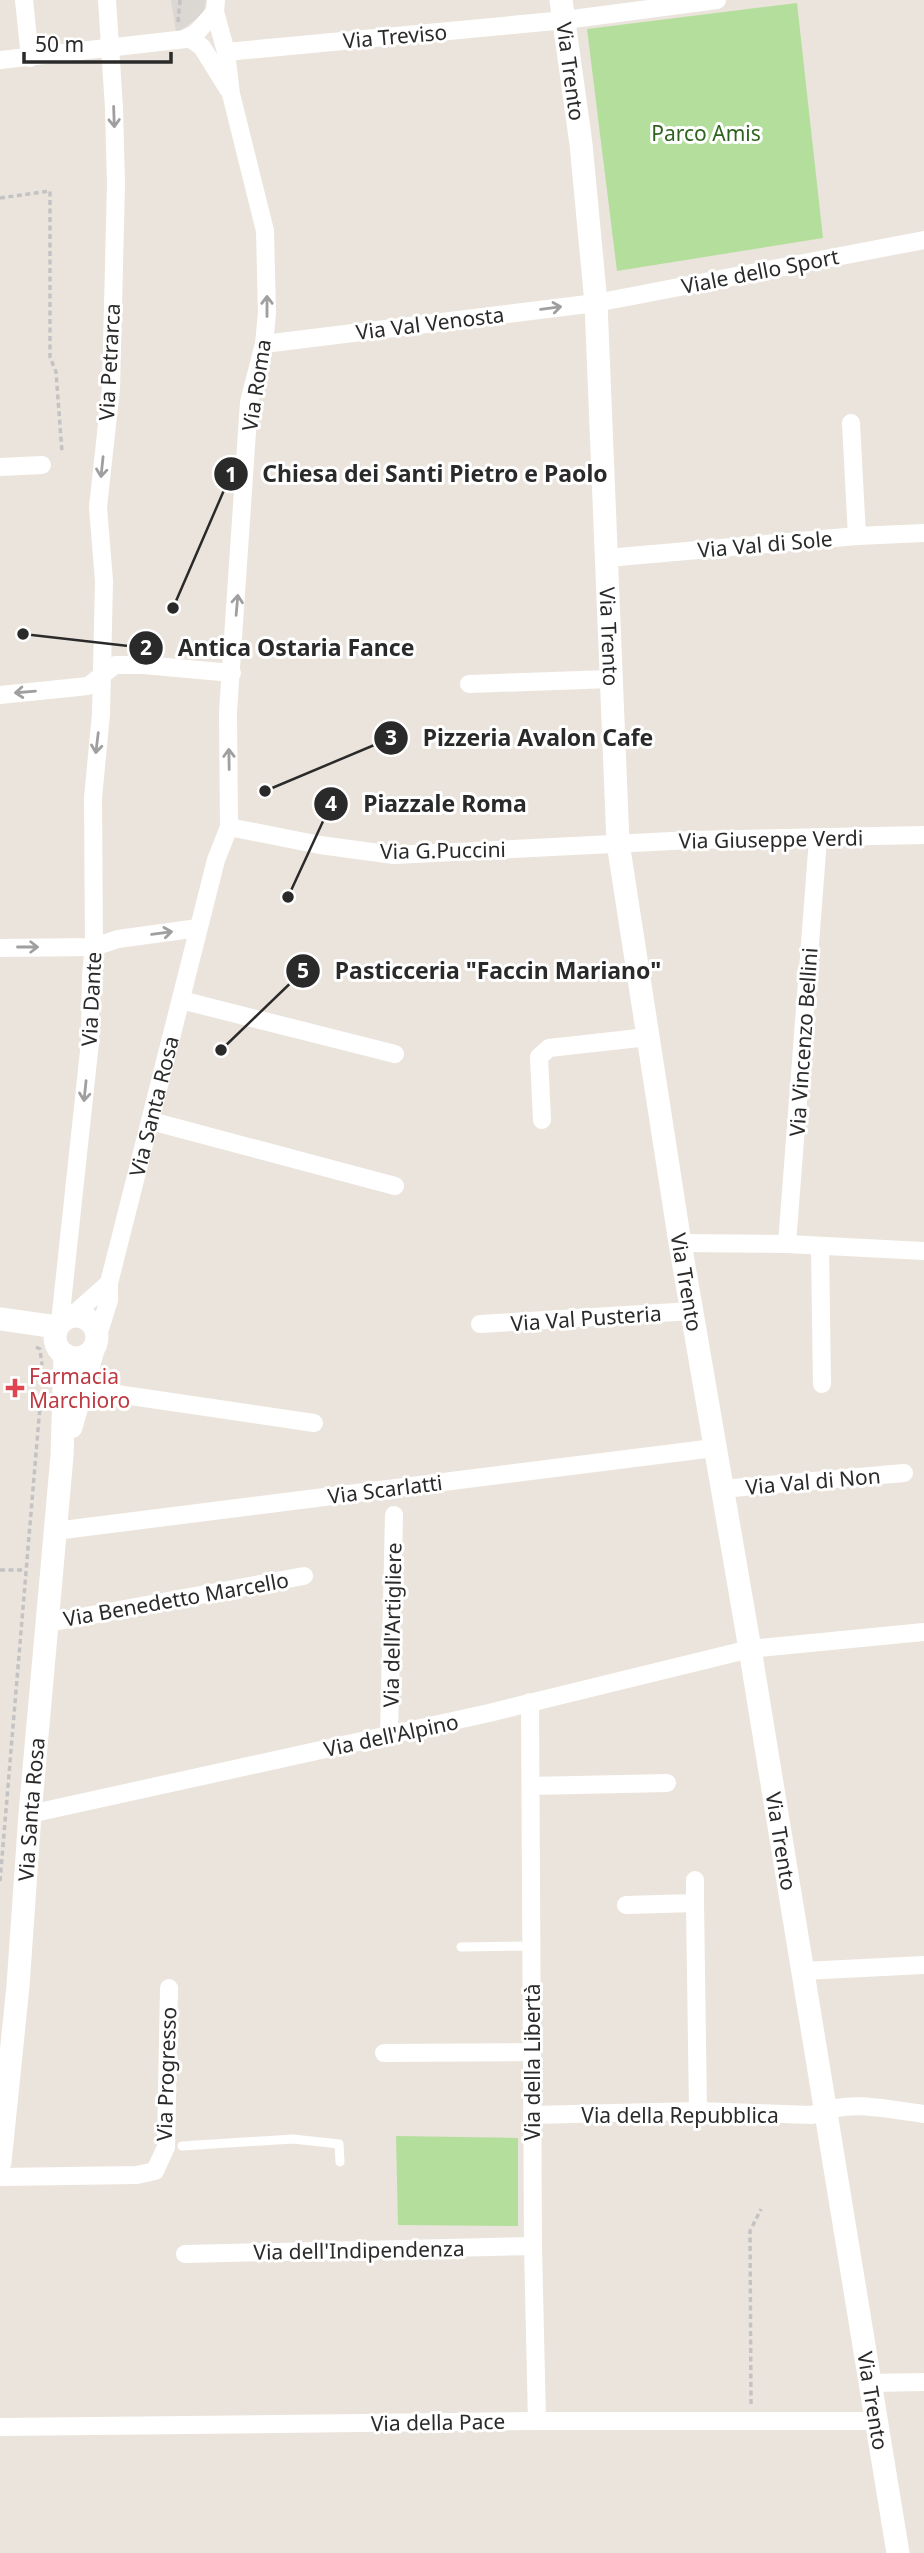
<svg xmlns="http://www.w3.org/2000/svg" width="924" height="2553" viewBox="0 0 924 2553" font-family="'Noto Sans',sans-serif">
	<rect width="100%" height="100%" fill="#ebe4dc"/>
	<!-- green -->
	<g fill="#b4de9c">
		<polygon points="797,3 823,238 617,271 587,29"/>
		<polygon points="396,2136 518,2138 518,2226 398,2225"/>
	</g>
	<!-- plaza -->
	<polygon fill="#dbd7d3" points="171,0 206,0 203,14 184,28 176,32"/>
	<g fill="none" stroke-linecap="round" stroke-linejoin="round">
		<!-- path -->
		<g stroke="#c3c3c3" stroke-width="3.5" stroke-dasharray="5 3.5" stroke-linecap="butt">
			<polyline points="178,22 180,0"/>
			<polyline points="0,198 50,191 50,357 56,372 62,452"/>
			<polyline points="36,1347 40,1349 42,1365"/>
			<polyline points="0,1570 25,1570"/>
			<polyline points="0,1881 41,1394"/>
			<polyline points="751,2404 750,2231 761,2209"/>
		</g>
		<!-- service -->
		<g stroke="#fff" stroke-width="9">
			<polyline points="461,1947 532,1946"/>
			<polyline points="182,2146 293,2139 339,2144 340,2162"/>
		</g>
		<!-- minor -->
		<g stroke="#fff" stroke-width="18">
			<polyline points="24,0 30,58"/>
			<polyline points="188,37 202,47 228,89"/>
			<polyline points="226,52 565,20 717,0"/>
			<polyline points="0,60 186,39 197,32 215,12"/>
			<polyline points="264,344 596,303 924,240"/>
			<polyline points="851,423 857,536"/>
			<polyline points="0,467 42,465"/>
			<polyline points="607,558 857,536 924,533"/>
			<polyline points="469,684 611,679"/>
			<polyline points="0,695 88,686 115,665 144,665 232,673"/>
			<polyline points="229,827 320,845 394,855 692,840 924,835"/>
			<polyline points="0,948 94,947 118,939 198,928"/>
			<polyline points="181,1000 395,1054"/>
			<polyline points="542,1120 539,1057 549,1048 648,1037"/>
			<polyline points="151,1121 395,1186"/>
			<polyline points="680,1243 787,1244 924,1251"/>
			<polyline points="787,1244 818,839"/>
			<polyline points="820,1247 822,1384"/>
			<polyline points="72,1316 109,1283"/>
			<polyline points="60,1322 90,1042 91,974 94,947 93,798 101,714 104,581 98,507 111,388 116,184 114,108 107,0"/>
			<polyline points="480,1324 692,1311"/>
			<path id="s1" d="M98,1335L109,1300V1283L216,860L229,827L228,712L249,402L264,344L267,313L265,231L231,94L226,52L215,12L216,0"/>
			<polyline points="83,1389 314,1423"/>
			<polyline points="722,1489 904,1473"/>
			<polyline points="55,1531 714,1448"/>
			<polyline points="48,1623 304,1576"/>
			<polyline points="530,1702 533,2246 537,2421"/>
			<polyline points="389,1735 394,1515"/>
			<polyline points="531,1786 667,1783"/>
			<polyline points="30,1814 489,1713 750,1649 924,1632"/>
			<polyline points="695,1903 698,2111"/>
			<polyline points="626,1905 695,1903 695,1880"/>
			<polyline points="803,1971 924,1965"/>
			<polyline points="384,2053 532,2052"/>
			<path d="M532,2115L698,2111L812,2115C851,2099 884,2109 924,2114"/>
			<polyline points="0,2177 137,2175 155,2171 166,2147 169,1988"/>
			<polyline points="185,2254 533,2246"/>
			<polyline points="870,2383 924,2382"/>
			<polyline points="0,2427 537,2421 877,2421"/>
		</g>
		<!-- tertiary -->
		<g stroke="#fff" stroke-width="23">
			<path id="s2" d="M561,0L581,144L596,303L618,843L680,1243L750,1649L898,2553"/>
			<circle cx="76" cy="1337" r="21"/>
			<polyline points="0,1319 57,1327"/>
			<polyline points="71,1427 93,1350"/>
			<path id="s3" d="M0,2162L18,1986L30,1814L62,1456L65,1355"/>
		</g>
	</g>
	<!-- one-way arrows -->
	<defs><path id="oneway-shaft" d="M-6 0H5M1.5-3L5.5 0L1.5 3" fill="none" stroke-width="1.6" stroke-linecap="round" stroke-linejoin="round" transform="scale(1.75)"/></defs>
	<g stroke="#9f9f9f">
		<use href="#oneway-shaft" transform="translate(114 117) rotate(88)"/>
		<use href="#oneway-shaft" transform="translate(267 306) rotate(-90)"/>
		<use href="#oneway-shaft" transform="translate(551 308) rotate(-7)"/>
		<use href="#oneway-shaft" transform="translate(102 467) rotate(96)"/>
		<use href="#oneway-shaft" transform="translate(237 605) rotate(-85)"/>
		<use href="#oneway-shaft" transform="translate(25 692) rotate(175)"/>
		<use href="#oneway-shaft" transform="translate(97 743) rotate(97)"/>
		<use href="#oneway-shaft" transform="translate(229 759) rotate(-91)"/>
		<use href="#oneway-shaft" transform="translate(162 933) rotate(-8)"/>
		<use href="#oneway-shaft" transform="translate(28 947)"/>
		<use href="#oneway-shaft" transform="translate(85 1091) rotate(96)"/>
	</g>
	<!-- markers -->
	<path fill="#e0444e" stroke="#fff" stroke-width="2.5" d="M11.5 1377.5h7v7h7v7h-7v7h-7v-7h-7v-7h7z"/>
	<g text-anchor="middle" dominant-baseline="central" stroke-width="6" stroke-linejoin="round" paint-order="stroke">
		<!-- street labels -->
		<g font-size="21" fill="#2a2a2a" stroke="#fff">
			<text transform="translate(395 36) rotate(-5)">Via Treviso</text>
			<text stroke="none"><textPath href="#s2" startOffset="72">Via Trento</textPath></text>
			<text transform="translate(760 271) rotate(-11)">Viale dello Sport</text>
			<text transform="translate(430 323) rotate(-7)">Via Val Venosta</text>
			<text transform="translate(109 362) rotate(-87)">Via Petrarca</text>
			<text transform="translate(256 385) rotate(-81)">Via Roma</text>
			<text transform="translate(765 544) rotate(-5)">Via Val di Sole</text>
			<text stroke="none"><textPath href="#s2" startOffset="639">Via Trento</textPath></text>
			<text transform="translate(771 839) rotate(-1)">Via Giuseppe Verdi</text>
			<text transform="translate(443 850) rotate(-1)">Via G.Puccini</text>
			<text transform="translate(91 999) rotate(-87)">Via Dante</text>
			<text transform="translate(803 1042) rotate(-86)">Via Vincenzo Bellini</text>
			<text stroke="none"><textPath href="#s1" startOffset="236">Via Santa Rosa</textPath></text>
			<text stroke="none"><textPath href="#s2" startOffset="1290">Via Trento</textPath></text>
			<text transform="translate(586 1318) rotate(-4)">Via Val Pusteria</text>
			<text transform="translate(813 1481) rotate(-5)">Via Val di Non</text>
			<text transform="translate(385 1489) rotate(-7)">Via Scarlatti</text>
			<text transform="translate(176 1599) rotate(-10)">Via Benedetto Marcello</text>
			<text transform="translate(392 1625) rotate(-89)">Via dell'Artigliere</text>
			<text transform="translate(391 1735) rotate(-12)">Via dell'Alpino</text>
			<text stroke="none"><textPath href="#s3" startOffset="354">Via Santa Rosa</textPath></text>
			<text stroke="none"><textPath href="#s2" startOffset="1857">Via Trento</textPath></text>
			<text transform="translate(532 2062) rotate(-90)">Via della Libertà</text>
			<text transform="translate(166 2074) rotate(-88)">Via Progresso</text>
			<text x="680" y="2115">Via della Repubblica</text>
			<text transform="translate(359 2250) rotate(-1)">Via dell'Indipendenza</text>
			<text stroke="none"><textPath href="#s2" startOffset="2424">Via Trento</textPath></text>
			<text transform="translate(438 2422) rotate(-1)">Via della Pace</text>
		</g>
		<!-- park labels -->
		<g font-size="21" fill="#2e621e" stroke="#fff">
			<text x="706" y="133">Parco Amis</text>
		</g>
		<!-- health labels -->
		<g font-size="21" fill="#be3a42" stroke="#fff" text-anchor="start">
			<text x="29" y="1376">Farmacia<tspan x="29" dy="24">Marchioro</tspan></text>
		</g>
	</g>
	<!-- callouts -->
	<path fill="none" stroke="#2a2a2a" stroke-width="2.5" d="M173 608L231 474M23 634L146 648M265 791L391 738M288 897L331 804M221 1050L303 971"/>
	<g fill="#2a2a2a" stroke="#fff" stroke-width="2.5">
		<circle cx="173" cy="608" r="7"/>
		<circle cx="23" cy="634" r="7"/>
		<circle cx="265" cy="791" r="7"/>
		<circle cx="288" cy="897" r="7"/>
		<circle cx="221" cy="1050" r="7"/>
		<circle cx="231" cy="474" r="18"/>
		<circle cx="146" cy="648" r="18"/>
		<circle cx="391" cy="738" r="18"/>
		<circle cx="331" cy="804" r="18"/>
		<circle cx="303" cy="971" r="18"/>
	</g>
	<g font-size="21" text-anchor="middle" font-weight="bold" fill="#fff">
		<text x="231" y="482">1</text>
		<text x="146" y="655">2</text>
		<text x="391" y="745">3</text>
		<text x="331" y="811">4</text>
		<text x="303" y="978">5</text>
	</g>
	<g font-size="23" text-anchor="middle" font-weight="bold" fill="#2a2a2a" stroke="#fff" stroke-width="6" stroke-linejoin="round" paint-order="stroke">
		<text x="435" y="482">Chiesa dei Santi Pietro e Paolo</text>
		<text x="296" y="656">Antica Ostaria Fance</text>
		<text x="538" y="746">Pizzeria Avalon Cafe</text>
		<text x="445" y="812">Piazzale Roma</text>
		<text x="498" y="979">Pasticceria "Faccin Mariano"</text>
	</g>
	<!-- scale -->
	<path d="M24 52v10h147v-10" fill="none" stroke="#2a2a2a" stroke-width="3.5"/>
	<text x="35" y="52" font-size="21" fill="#2a2a2a" stroke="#ffffff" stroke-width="5" paint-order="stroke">50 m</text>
</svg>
